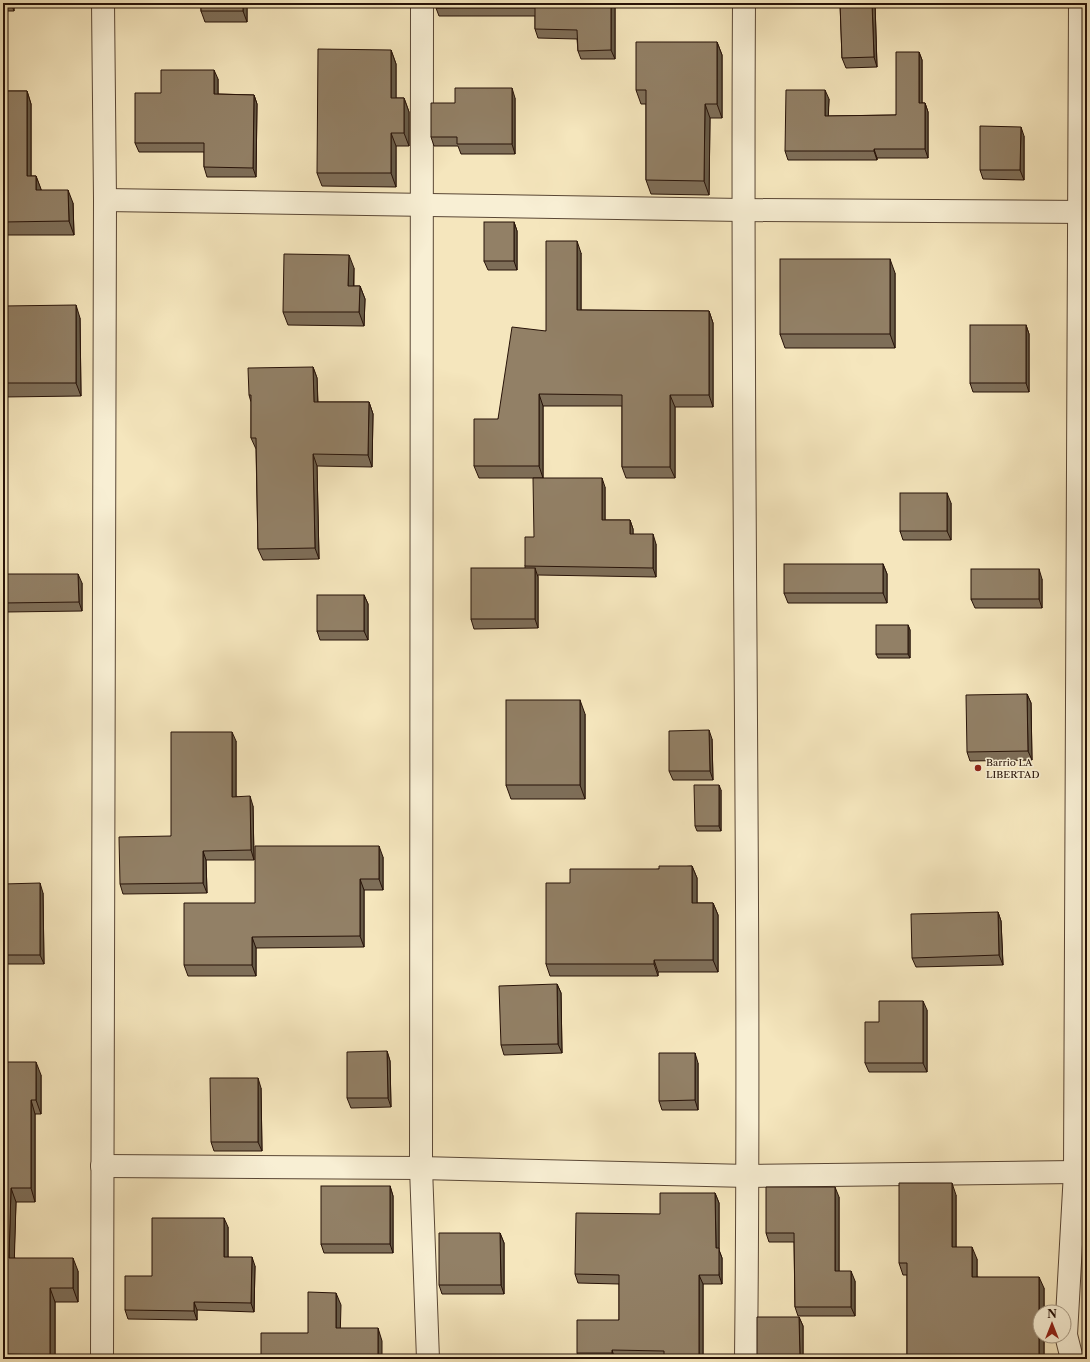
<svg xmlns="http://www.w3.org/2000/svg" width="1090" height="1362" viewBox="0 0 1090 1362" font-family="'Libre Caslon Text',serif">
	<rect width="100%" height="100%" fill="#f5e6bd"/>
	<filter id="stains"><feTurbulence type="fractalNoise" baseFrequency=".005" numOctaves="4"/><feColorMatrix values="0 0 0 0 .2 0 0 0 0 .09 0 0 0 0 .02 0 0 0 .5 -.17"/></filter>
	<radialGradient id="worn" r=".72"><stop offset=".6" stop-color="#630" stop-opacity="0"/><stop offset="1" stop-color="#630" stop-opacity=".3"/></radialGradient>
	<g fill="none" stroke-linecap="round" stroke-linejoin="round">
		<!-- minor casing -->
		<g stroke="#5a4735" stroke-width="24">
			<g id="minor">
				<polyline points="422,3 421,1168 428,1359"/>
				<path d="M744,3C741,455 751,907 746,1359"/>
				<polyline points="105,200 742,210 1087,212"/>
				<polyline points="102,1166 421,1168 748,1176 1075,1172"/>
				<polyline points="102,1359 105,200 103,3"/>
				<polyline points="1072,1359 1066,1335 1075,1172 1080,3"/>
			</g>
		</g>
		<!-- minor -->
		<use href="#minor" stroke="#f8efd4" stroke-width="22"/>
	</g>
	<!-- wall -->
	<g fill="#7e6e58" stroke="#271208">
		<polygon points="3,3 14,3 14,11 7,11 7,91 27,91 31,104 31,176 36,176 41,190 73,203 74,235 3,235"/>
		<polygon points="201,3 276,3 276,6 247,6 247,22 205,22 201,11"/>
		<polygon points="615,3 615,59 581,59 578,51 577,39 538,38 535,29 535,16 439,16 436,8"/>
		<polygon points="840,3 875,3 877,67 846,68 842,58"/>
		<polygon points="717,42 722,55 722,118 710,118 709,195 651,194 646,180 646,104 641,104 636,90"/>
		<polygon points="391,50 396,64 396,98 404,98 409,112 409,146 396,146 396,187 322,186 317,173"/>
		<polygon points="919,52 922,60 922,103 925,103 928,112 928,158 877,158 877,160 788,160 785,151 829,99 828,116 896,115"/>
		<polygon points="218,79 218,94 254,95 257,104 256,177 207,177 204,167 204,152 139,152 135,143 161,93"/>
		<polygon points="515,98 515,154 461,154 458,146 434,146 431,137 455,103"/>
		<polygon points="1024,136 1024,180 983,179 980,170"/>
		<polygon points="514,222 517,231 517,270 488,270 484,261"/>
		<polygon points="581,253 581,310 709,311 713,323 713,407 675,407 675,478 626,478 622,467 622,406 543,406 543,478 479,478 474,466 498,419 546,331"/>
		<polygon points="354,268 354,286 360,286 365,299 364,326 288,325 283,312"/>
		<polygon points="895,273 895,348 785,348 780,334"/>
		<polygon points="3,306 80,318 81,396 3,397"/>
		<polygon points="1026,325 1029,334 1029,392 973,392 970,383"/>
		<polygon points="313,367 317,378 318,402 369,402 373,414 372,467 317,466 319,559 263,560 258,549 256,449 251,438 251,402 249,395"/>
		<polygon points="605,487 605,520 630,520 633,529 633,534 656,544 656,577 538,575 538,628 474,629 471,619 525,568 525,566 534,537"/>
		<polygon points="951,503 951,540 903,540 900,531"/>
		<polygon points="883,564 887,574 887,603 788,603 784,593"/>
		<polygon points="1042,579 1042,608 975,608 971,599"/>
		<polygon points="82,583 82,611 6,612 3,603"/>
		<polygon points="364,595 368,604 368,640 320,640 317,631"/>
		<polygon points="908,625 910,630 910,658 878,658 876,654"/>
		<polygon points="1027,694 1031,703 1032,760 970,761 967,752"/>
		<polygon points="585,714 585,799 511,799 506,785"/>
		<polygon points="712,739 713,780 673,780 669,771"/>
		<polygon points="236,741 236,796 253,806 254,860 206,860 207,893 123,894 120,884 171,836"/>
		<polygon points="721,790 721,831 697,831 695,826"/>
		<polygon points="383,857 383,890 364,890 364,947 256,948 256,976 188,976 184,965 255,903"/>
		<polygon points="692,866 697,878 697,903 713,903 718,915 718,972 658,972 658,976 550,976 546,964 570,883 659,869"/>
		<polygon points="3,884 43,893 44,964 3,964"/>
		<polygon points="998,912 1001,921 1003,965 916,967 912,958"/>
		<polygon points="557,984 561,993 562,1053 504,1055 501,1045"/>
		<polygon points="927,1010 927,1072 869,1072 865,1063 879,1022"/>
		<polygon points="387,1051 390,1061 391,1107 351,1108 347,1098"/>
		<polygon points="3,1062 41,1075 41,1114 35,1114 35,1202 16,1202 14,1258 78,1271 78,1302 55,1302 55,1359 3,1359"/>
		<polygon points="698,1063 698,1110 662,1110 659,1101"/>
		<polygon points="261,1088 262,1151 214,1151 211,1142"/>
		<polygon points="390,1186 393,1196 393,1253 324,1253 321,1244"/>
		<polygon points="715,1193 719,1203 719,1250 722,1258 722,1284 703,1284 703,1359 579,1359 577,1353 619,1320 619,1284 578,1283 575,1274 660,1214"/>
		<polygon points="956,1195 956,1247 977,1259 977,1277 1044,1288 1044,1359 896,1359 907,1359 907,1275 903,1275 899,1263"/>
		<polygon points="839,1197 839,1271 855,1281 855,1316 798,1316 795,1307 794,1242 769,1242 766,1233"/>
		<polygon points="228,1227 228,1257 255,1266 254,1312 197,1310 197,1320 128,1319 125,1310 152,1276"/>
		<polygon points="500,1233 504,1243 504,1294 442,1294 439,1285"/>
		<polygon points="799,1317 803,1326 803,1359 758,1359 757,1357"/>
	</g>
	<!-- shaded-wall -->
	<g fill="#665a47" stroke="#271208">
		<polygon points="3,3 4,3 7,11 7,104 3,93"/>
		<polygon points="11,3 14,3 14,11"/>
		<polygon points="243,3 246,3 247,6 247,22 243,11"/>
		<polygon points="611,3 615,3 615,59 611,50"/>
		<polygon points="872,3 875,3 877,67 874,57"/>
		<polygon points="717,42 722,55 722,118 717,104"/>
		<polygon points="391,50 396,64 396,112 391,98"/>
		<polygon points="919,52 922,60 922,112 919,103"/>
		<polygon points="214,70 218,79 218,104 214,94"/>
		<polygon points="512,88 515,98 515,154 512,144"/>
		<polygon points="825,90 829,99 828,125 825,116"/>
		<polygon points="27,91 31,104 31,190 27,176"/>
		<polygon points="254,95 257,104 256,177 253,168"/>
		<polygon points="404,98 409,112 409,146 404,133"/>
		<polygon points="925,103 928,112 928,158 925,149"/>
		<polygon points="705,104 710,118 709,195 704,181"/>
		<polygon points="1021,127 1024,136 1024,180 1020,170"/>
		<polygon points="391,133 396,146 396,187 391,173"/>
		<polygon points="874,149 877,158 877,160 874,151"/>
		<polygon points="36,176 41,189 41,204 36,190"/>
		<polygon points="68,190 73,203 74,235 69,221"/>
		<polygon points="514,222 517,231 517,270 514,261"/>
		<polygon points="577,241 581,253 581,321 577,310"/>
		<polygon points="349,255 354,268 353,299 348,286"/>
		<polygon points="890,259 895,273 895,348 890,334"/>
		<polygon points="360,286 365,299 364,326 359,312"/>
		<polygon points="76,305 80,318 81,396 76,383"/>
		<polygon points="709,311 713,323 713,407 709,395"/>
		<polygon points="1026,325 1029,334 1029,392 1026,383"/>
		<polygon points="313,367 317,378 318,413 314,402"/>
		<polygon points="539,394 543,406 543,478 539,466"/>
		<polygon points="670,395 675,407 675,478 670,467"/>
		<polygon points="369,402 373,414 372,467 368,455"/>
		<polygon points="313,454 317,466 319,559 315,548"/>
		<polygon points="602,478 605,487 605,529 602,520"/>
		<polygon points="947,493 951,503 951,540 947,531"/>
		<polygon points="630,520 633,529 633,544 630,534"/>
		<polygon points="653,534 656,544 656,577 653,568"/>
		<polygon points="883,564 887,574 887,603 883,593"/>
		<polygon points="535,568 538,577 538,628 535,619"/>
		<polygon points="1039,569 1042,579 1042,608 1039,599"/>
		<polygon points="78,574 82,583 82,611 79,602"/>
		<polygon points="364,595 368,604 368,640 364,631"/>
		<polygon points="908,625 910,630 910,658 908,654"/>
		<polygon points="1027,694 1031,703 1032,760 1028,751"/>
		<polygon points="580,700 585,714 585,799 580,785"/>
		<polygon points="709,730 712,739 713,780 710,771"/>
		<polygon points="232,732 236,741 236,806 232,797"/>
		<polygon points="719,785 721,790 721,831 719,826"/>
		<polygon points="250,796 253,806 254,860 251,850"/>
		<polygon points="379,846 383,857 383,890 379,879"/>
		<polygon points="203,851 206,860 207,893 203,883"/>
		<polygon points="692,866 697,878 697,915 692,903"/>
		<polygon points="360,879 364,890 364,947 360,936"/>
		<polygon points="40,883 43,893 44,964 40,955"/>
		<polygon points="713,903 718,915 718,972 713,960"/>
		<polygon points="998,912 1001,921 1003,965 999,955"/>
		<polygon points="252,937 256,948 256,976 252,965"/>
		<polygon points="654,960 658,972 658,976 654,964"/>
		<polygon points="557,984 561,993 562,1053 558,1044"/>
		<polygon points="923,1001 927,1010 927,1072 923,1063"/>
		<polygon points="387,1051 390,1061 391,1107 388,1098"/>
		<polygon points="695,1053 698,1063 698,1110 695,1100"/>
		<polygon points="36,1062 41,1075 41,1114 36,1100"/>
		<polygon points="258,1078 261,1088 262,1151 258,1142"/>
		<polygon points="31,1100 35,1114 35,1202 31,1188"/>
		<polygon points="952,1183 956,1195 956,1259 952,1247"/>
		<polygon points="390,1186 393,1196 393,1253 390,1244"/>
		<polygon points="835,1187 839,1197 839,1281 835,1271"/>
		<polygon points="11,1188 16,1202 14,1271 9,1258"/>
		<polygon points="715,1193 719,1203 719,1250 722,1258 722,1284 719,1275 716,1248"/>
		<polygon points="224,1218 228,1227 228,1266 224,1257"/>
		<polygon points="500,1233 504,1243 504,1294 501,1285"/>
		<polygon points="972,1247 977,1259 977,1288 972,1277"/>
		<polygon points="252,1257 255,1266 254,1312 251,1303"/>
		<polygon points="73,1258 78,1271 78,1302 73,1288"/>
		<polygon points="851,1271 855,1281 855,1316 851,1307"/>
		<polygon points="699,1275 703,1284 703,1359 699,1359"/>
		<polygon points="1039,1277 1044,1288 1044,1312 1040,1312 1040,1336 1044,1336 1044,1359 1041,1359 1039,1355"/>
		<polygon points="50,1288 55,1302 55,1359 51,1359 50,1355"/>
		<polygon points="336,1293 341,1305 340,1341 336,1328"/>
		<polygon points="194,1302 197,1310 197,1320 194,1311"/>
		<polygon points="799,1317 803,1326 803,1359 800,1359 800,1357"/>
		<polygon points="378,1328 382,1341 382,1359 378,1359"/>
		<polygon points="612,1350 615,1359 614,1359 612,1353"/>
	</g>
	<!-- building -->
	<g fill="#928066" stroke="#271208">
		<rect x="201" y="3" width="42" height="8"/>
		<polygon points="436,3 611,3 611,50 578,51 577,30 535,29 535,8 436,8"/>
		<polygon points="840,3 872,3 874,57 842,58"/>
		<polygon points="636,42 717,42 717,104 705,104 704,181 646,180 646,90 636,90"/>
		<polygon points="318,49 391,50 391,98 404,98 404,133 391,133 391,173 317,173"/>
		<polygon points="896,52 919,52 919,103 925,103 925,149 874,149 874,151 785,151 786,90 825,90 825,116 896,115"/>
		<polygon points="161,70 214,70 214,94 254,95 253,168 204,167 204,143 135,143 135,93 161,93"/>
		<polygon points="455,88 512,88 512,144 457,144 457,137 431,137 431,103 455,103"/>
		<polygon points="3,91 27,91 27,176 36,176 36,190 68,190 69,221 3,222"/>
		<polygon points="980,126 1021,127 1020,170 980,170"/>
		<rect x="484" y="222" width="30" height="39"/>
		<polygon points="546,241 577,241 577,310 709,311 709,395 670,395 670,467 622,467 622,395 539,394 539,466 474,466 474,419 498,419 512,327 546,331"/>
		<polygon points="284,254 349,255 348,286 360,286 359,312 283,312"/>
		<rect x="780" y="259" width="110" height="75"/>
		<polygon points="76,305 76,383 3,383 3,306"/>
		<rect x="970" y="325" width="56" height="58"/>
		<polygon points="313,367 314,402 369,402 368,455 313,454 315,548 258,549 256,438 251,438 251,395 249,395 248,368"/>
		<polygon points="533,478 602,478 602,520 630,520 630,534 653,534 653,568 525,566 525,537 534,537"/>
		<rect x="900" y="493" width="47" height="38"/>
		<rect x="784" y="564" width="99" height="29"/>
		<rect x="471" y="568" width="64" height="51"/>
		<rect x="971" y="569" width="68" height="30"/>
		<polygon points="3,574 78,574 79,602 3,603"/>
		<rect x="317" y="595" width="47" height="36"/>
		<rect x="876" y="625" width="32" height="29"/>
		<polygon points="1027,694 1028,751 967,752 966,695"/>
		<rect x="506" y="700" width="74" height="85"/>
		<polygon points="709,730 710,771 669,771 669,731"/>
		<polygon points="171,732 232,732 232,797 250,796 251,850 203,851 203,883 120,884 119,837 171,836"/>
		<polygon points="694,785 719,785 719,826 695,826"/>
		<polygon points="255,846 379,846 379,879 360,879 360,936 252,937 252,965 184,965 184,903 255,903"/>
		<polygon points="659,866 692,866 692,903 713,903 713,960 654,960 654,964 546,964 546,883 570,883 570,869 659,869"/>
		<polygon points="40,883 40,955 3,955 3,884"/>
		<polygon points="998,912 999,955 912,958 911,914"/>
		<polygon points="557,984 558,1044 501,1045 499,986"/>
		<polygon points="879,1001 923,1001 923,1063 865,1063 865,1022 879,1022"/>
		<polygon points="387,1051 388,1098 347,1098 347,1052"/>
		<polygon points="659,1053 695,1053 695,1100 659,1101"/>
		<polygon points="3,1062 36,1062 36,1100 31,1100 31,1188 11,1188 9,1258 73,1258 73,1288 50,1288 50,1355 3,1354"/>
		<polygon points="210,1078 258,1078 258,1142 211,1142"/>
		<polygon points="899,1183 952,1183 952,1247 972,1247 972,1277 1039,1277 1039,1355 1034,1355 1034,1359 896,1359 907,1359 907,1263 899,1263"/>
		<rect x="321" y="1186" width="69" height="58"/>
		<polygon points="766,1187 835,1187 835,1271 851,1271 851,1307 795,1307 794,1233 766,1233"/>
		<polygon points="660,1193 715,1193 716,1248 719,1248 719,1275 699,1275 699,1359 664,1359 664,1351 612,1350 612,1353 577,1353 577,1320 619,1320 619,1275 575,1274 576,1213 660,1214"/>
		<polygon points="152,1218 224,1218 224,1257 252,1257 251,1303 194,1302 194,1311 125,1310 125,1276 152,1276"/>
		<polygon points="439,1233 500,1233 501,1285 439,1285"/>
		<polygon points="308,1292 336,1293 336,1328 378,1328 378,1359 261,1359 261,1333 308,1333"/>
		<polygon points="757,1317 799,1317 800,1357 757,1357"/>
	</g>
	<!-- markers -->
	<circle fill="#8f2418" stroke="#f8efd4" stroke-width="1.5" cx="978" cy="768" r="4"/>
	<g text-anchor="middle" dominant-baseline="central" stroke-width="3" stroke-linejoin="round" paint-order="stroke">
		<!-- poi labels -->
		<g font-size="10" fill="#271208" stroke="#f8efd4" text-anchor="start">
			<text x="986" y="762">Barrio LA<tspan x="986" dy="12">LIBERTAD</tspan></text>
		</g>
	</g>
	<!-- margin -->
	<rect width="1090" height="1362" fill="none" stroke="#f5e6bd" stroke-width="16"/>
	<rect x="4" y="4" width="1082" height="1354" fill="none" stroke="#271208" stroke-width="2"/>
	<rect x="8" y="8" width="1074" height="1346" fill="none" stroke="#271208"/>
	<!-- north arrow -->
	<g transform="translate(1052 1324)"><circle r="19" fill="#f8efd4" stroke="#a49782"/>
	<path d="M0-3L7 15L0 10L-7 15Z" fill="#8f2418"/>
	<text y="-6" font-size="11" font-weight="bold" text-anchor="middle" fill="#271208">N</text>
	</g>
	<rect width="100%" height="100%" filter="url(#stains)"/>
	<rect width="100%" height="100%" fill="url(#worn)"/>
</svg>
